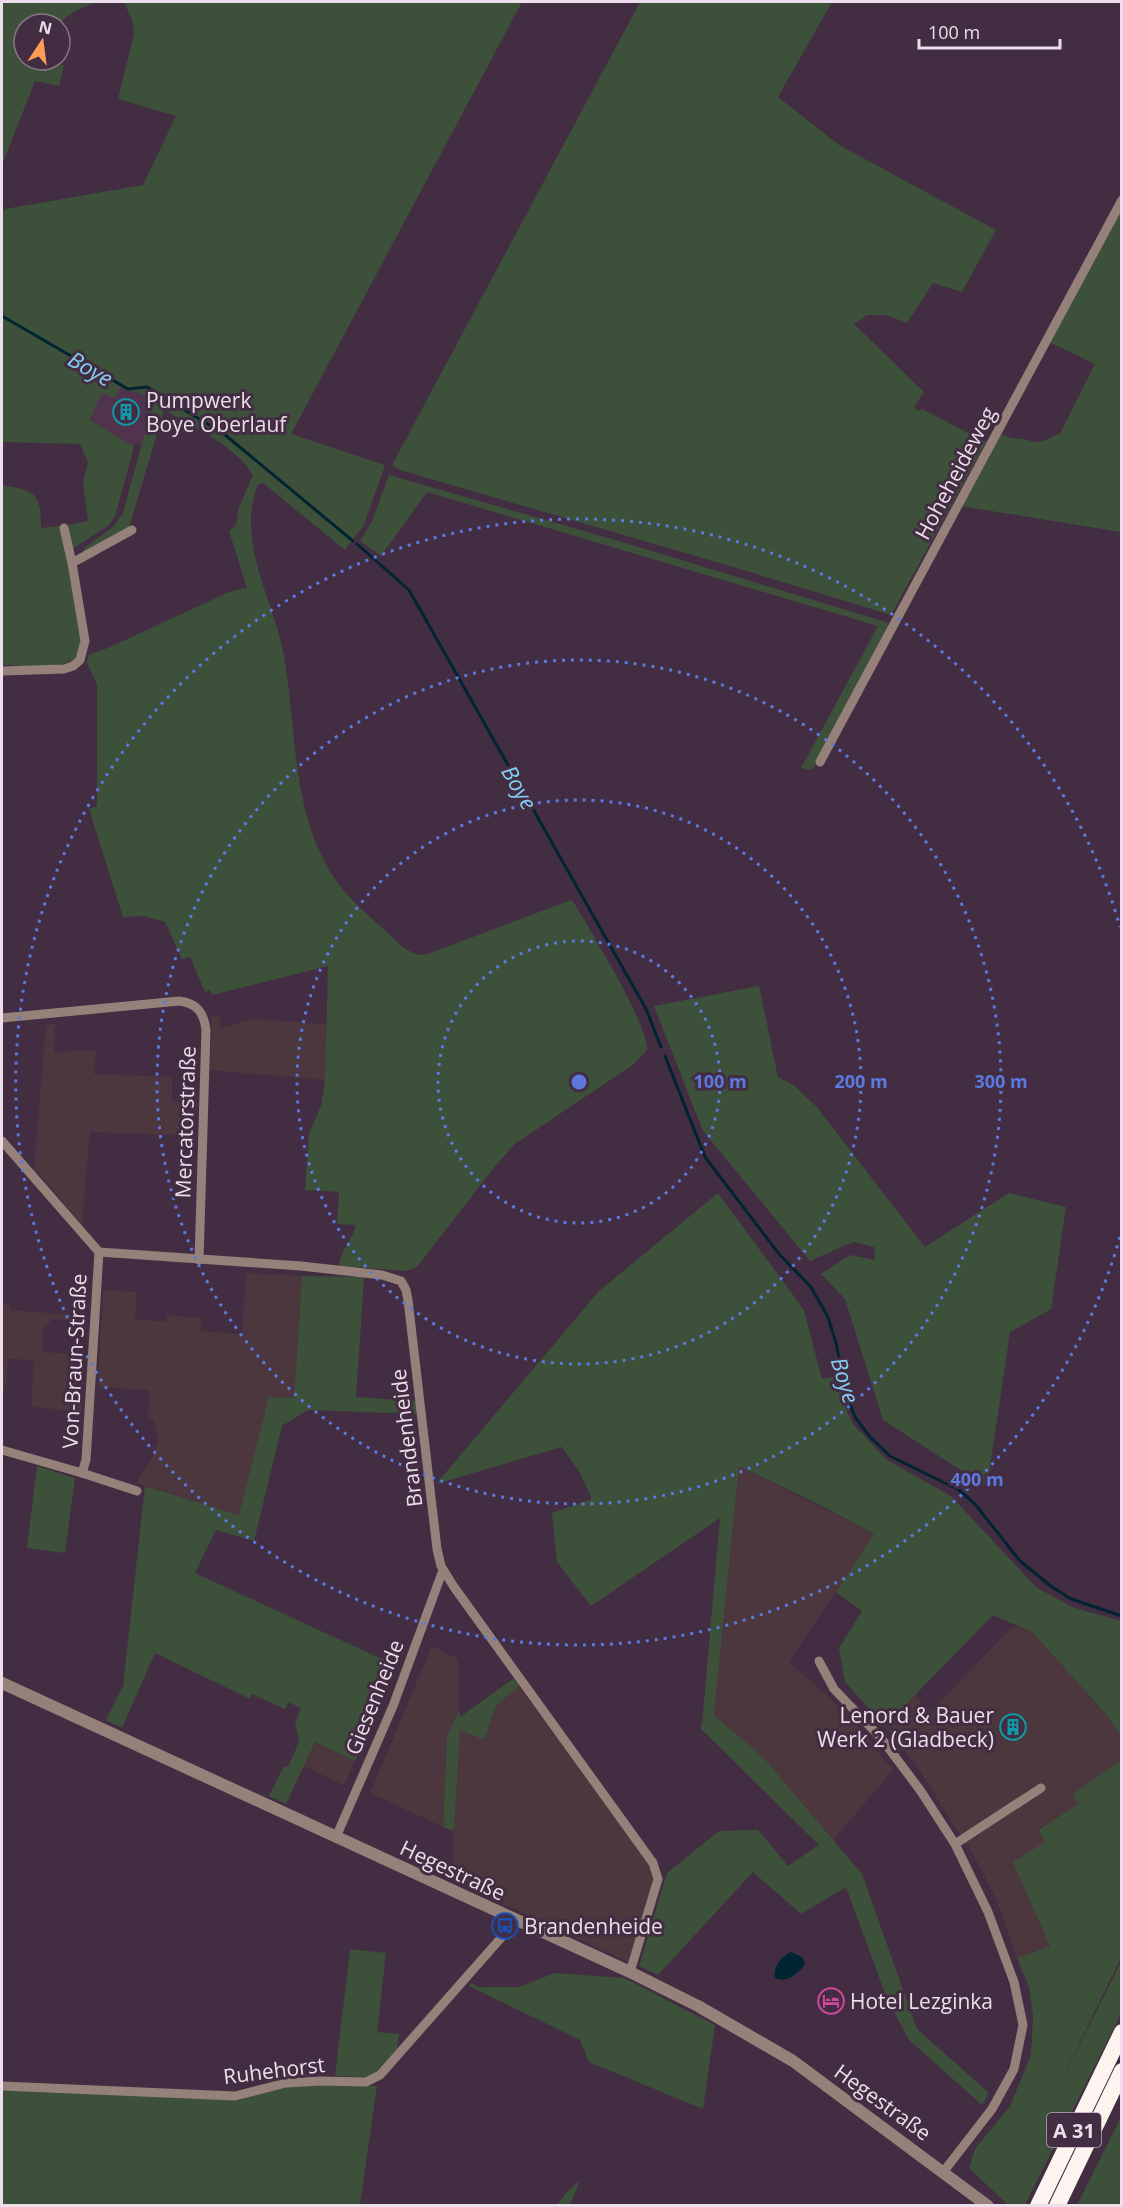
<svg xmlns="http://www.w3.org/2000/svg" width="1123" height="2207" viewBox="0 0 1123 2207" font-family="'Open Sans',sans-serif">
	<rect width="100%" height="100%" fill="#432d42"/>
	<!-- commercial -->
	<g fill="#4b373d">
		<polygon points="212,1016 220,1017 220,1029 250,1019 327,1024 325,1080 210,1070"/>
		<polygon points="57,1024 55,1028 54,1053 82,1050 96,1051 94,1074 172,1077 172,1102 195,1103 194,1136 90,1132 82,1225 34,1168 46,1025"/>
		<polygon points="246,1273 302,1276 294,1399 269,1397 239,1515 136,1483 152,1458 159,1441 154,1421 148,1418 149,1390 98,1387 103,1290 137,1292 135,1319 166,1322 167,1315 202,1318 201,1331 242,1334"/>
		<polygon points="2,1304 10,1304 11,1310 87,1316 87,1321 52,1319 43,1330 42,1348 45,1352 85,1355 82,1413 31,1406 34,1360 8,1359 6,1383 2,1398"/>
		<polygon points="739,1466 875,1534 789,1662 829,1697 861,1731 893,1770 833,1840 764,1758 714,1715"/>
		<polygon points="1018,1626 1032,1632 1105,1713 1121,1736 1121,1760 1073,1794 1079,1804 1038,1829 1045,1842 1052,1945 1017,1958 996,1899 978,1863 918,1768 885,1726 915,1695 930,1712 1010,1629"/>
		<polygon points="432,1646 458,1659 459,1709 447,1737 443,1827 370,1793"/>
		<polygon points="519,1686 650,1864 654,1877 628,1962 449,1878 452,1867 460,1730 484,1740 496,1706"/>
		<polygon points="315,1742 355,1761 344,1785 303,1766"/>
	</g>
	<!-- built -->
	<polygon fill="#50344e" points="121,387 154,399 142,445 136,443 134,447 90,420 99,398 104,393"/>
	<!-- green -->
	<g fill="#3d503a">
		<path d="M2,2H99C83,6 71,12 59,24H24V60H46L64,65L59,86L35,81L2,165Z"/>
		<path d="M124,2H522L291,434L385,465L364,525L345,550L263,483L258,484C235,541 274,600 284,656C298,737 290,824 344,891C355,904 368,915 380,926C393,937 407,956 425,955L571,900L575,904C590,931 649,1025 647,1050L634,1064L515,1144L496,1165L417,1267L406,1271L339,1266C340,1251 352,1240 356,1225L337,1224L339,1192L305,1190L309,1134L321,1106L325,1080L328,966L212,995L210,989L205,992L190,957L182,959L165,922L144,916L123,917L89,809L97,806V684L87,663L88,655L108,648L229,592L247,588L229,531L236,525L239,507L253,475C237,447 192,426 164,410L129,528L83,553L84,548L113,527L123,513L154,399L121,387L114,398L104,393L99,399L90,420L134,447L115,516L109,525L72,549L68,525L88,521L83,483L88,462L80,444L2,442V213L5,209L143,185L176,116L118,99L134,34L132,20Z"/>
		<polygon points="640,2 832,2 778,97 839,145 996,230 962,292 933,283 907,323 886,315 867,315 854,324 924,392 914,407 919,411 922,409 986,442 891,615 737,568 400,470 392,465"/>
		<polygon points="1121,206 1121,532 960,506 1000,434 1011,438 1023,439 1035,442 1044,441 1060,433 1095,364 1049,342"/>
		<polygon points="389,475 622,542 889,623 815,766 811,770 801,768 878,626 427,492 381,556 360,541 372,521"/>
		<path d="M2,485C35,491 41,492 41,528L61,526L80,637C80,643 81,651 77,656C67,671 18,665 2,665Z"/>
		<polygon points="759,986 778,1077 793,1085 816,1106 925,1247 1009,1193 1066,1207 1051,1309 1010,1332 987,1487 883,1420 845,1299 821,1274 850,1255 875,1260 874,1247 853,1242 810,1261 703,1131 654,1006"/>
		<polygon points="718,1193 804,1310 822,1379 838,1376 846,1409 853,1424 887,1460 951,1496 1036,1587 1072,1607 1121,1621 1121,1736 1105,1713 1032,1632 993,1615 885,1726 845,1682 839,1648 862,1611 836,1592 874,1534 822,1506 739,1466 714,1715 764,1758 862,1874 917,2029 989,2093 982,2105 909,2040 887,1999 846,1887 801,1914 753,1872 658,1975 639,1966 667,1873 719,1831 758,1830 788,1866 819,1845 700,1728 702,1725 720,1518 591,1606 557,1562 552,1513 592,1499 580,1473 562,1447 436,1484 599,1291"/>
		<polygon points="302,1276 364,1277 356,1397 416,1401 417,1414 308,1410 282,1426 254,1541 216,1530 195,1573 395,1665 386,1693 355,1761 315,1742 286,1804 269,1796 284,1766 288,1767 299,1742 295,1723 301,1708 288,1702 285,1709 252,1694 250,1699 155,1653 122,1728 106,1720 123,1686 145,1486 239,1515 269,1397 294,1398"/>
		<polygon points="37,1466 75,1478 65,1553 27,1548"/>
		<polygon points="514,1678 519,1686 496,1706 484,1740 460,1730 454,1831 443,1827 447,1737 459,1709 460,1717"/>
		<polygon points="1121,1760 1121,1958 1051,2101 1121,1962 1121,2014 1025,2205 1008,2205 969,2168 975,2149 1010,2106 1031,2055 1033,2016 1029,1987 1017,1958 1050,1946 1013,1862 1045,1842 1038,1830 1078,1804 1073,1794"/>
		<polygon points="350,1949 386,1953 377,2032 399,2034 397,2049 374,2074 368,2077 335,2076"/>
		<polygon points="554,1973 624,1978 715,2025 703,2109 589,2062 580,2040 469,1986 472,1983 478,1987 520,1987"/>
		<polygon points="287,2086 377,2086 360,2205 2,2206 2,2090 238,2100"/>
		<polygon points="1121,2117 1121,2205 1077,2205"/>
		<polygon points="580,2180 570,2205 557,2205 567,2192"/>
	</g>
	<!-- water -->
	<path fill="#012433" d="M791,1952L802,1957L805,1963C801,1973 785,1984 775,1978C773,1967 781,1956 791,1952Z"/>
	<g fill="none" stroke-linecap="round" stroke-linejoin="round">
		<!-- stream -->
		<g stroke="#012433" stroke-width="3">
			<polyline points="2,316 128,389 147,387 224,434 353,541"/>
			<polyline points="357,544 409,590 646,1009 661,1047"/>
			<polyline points="665,1056 705,1157 779,1254 811,1287 828,1317 836,1343 848,1399 855,1417 870,1437 890,1456 959,1490 975,1504 1020,1561 1052,1587 1071,1599 1122,1616"/>
		</g>
		<!-- minor -->
		<g stroke="#95817a" stroke-width="9">
			<polyline points="64,528 72,563"/>
			<polyline points="2,671 64,669 73,666 80,660 85,641 72,563 132,530"/>
			<polyline points="820,762 1122,200"/>
			<path d="M2,1018L179,1001C197,1003 204,1013 206,1030L199,1260"/>
			<polyline points="2,1141 99,1252 301,1266 382,1275 401,1281 406,1290 408,1300 437,1549 441,1566 454,1587 653,1863 658,1879 630,1972"/>
			<polyline points="2,1450 82,1473 86,1460 99,1252"/>
			<polyline points="82,1473 137,1491"/>
			<polyline points="819,1661 834,1689 881,1738 920,1790 955,1844 988,1912 1014,1982 1023,2025 1014,2069 992,2109 944,2171"/>
			<polyline points="336,1837 393,1706 443,1570"/>
			<polyline points="955,1844 1041,1788"/>
			<polyline points="2,2086 235,2096 286,2083 321,2081 366,2082 380,2075 516,1921"/>
		</g>
		<!-- tertiary -->
		<polyline stroke="#95817a" stroke-width="12" points="2,1683 630,1972 698,2006 793,2061 988,2206"/>
		<!-- motorway -->
		<g stroke="#fdf3ef" stroke-width="16">
			<polyline points="1038,2206 1122,2032"/>
			<polyline points="1057,2206 1122,2071"/>
		</g>
	</g>
	<!-- distance rings -->
	<g fill="none" stroke="#5b79de" stroke-width="3" stroke-dasharray="3 6">
		<circle cx="579" cy="1082" r="141"/>
		<circle cx="579" cy="1082" r="282"/>
		<circle cx="579" cy="1082" r="422"/>
		<path d="M1120 1237A563 563 0 1 1 1120 927"/>
	</g>
	<!-- icons -->
	<defs>
		<g id="building-ring" transform="scale(1.35)"><circle r="9.5" fill="#432d42" stroke="#0f9aa8" stroke-width="1.5"/><path d="M-4-6H4V6H1V3H-1V6H-4ZM-2.5-4.3h1.7v1.8h-1.7ZM.8-4.3h1.7v1.8H.8ZM-2.5-1h1.7V.8h-1.7ZM.8-1h1.7V.8H.8Z" fill="#0f9aa8"/></g>
		<g id="bus-ring" transform="scale(1.35)"><circle r="9.5" fill="#432d42" stroke="#1a4fb4" stroke-width="1.5"/><path d="M-5-6H5V4H4V6H2V4H-2V6H-4V4H-5ZM-3.5-4V0h7V-4ZM-3.5 1.2v1.5H-2V1.2ZM2 1.2v1.5H3.5V1.2Z" fill="#1a4fb4"/></g>
		<g id="hotel-ring" transform="scale(1.35)"><circle r="9.5" fill="#432d42" stroke="#d1479c" stroke-width="1.5"/><path d="M-6-4.5h1.5V1H6V5H4.5V3h-9V5H-6ZM-4 0a1.8 1.8 0 1 1 3.6 0ZM.5 0V-2.5h3Q6-2.5 6 0Z" fill="#d1479c"/></g>
	</defs>
	<g fill-rule="evenodd">
		<use href="#building-ring" x="126" y="412"/>
		<use href="#building-ring" x="1013" y="1727"/>
		<use href="#bus-ring" x="505" y="1926"/>
		<use href="#hotel-ring" x="831" y="2001"/>
	</g>
	<g text-anchor="middle" dominant-baseline="central" stroke-width="6" stroke-linejoin="round" paint-order="stroke">
		<!-- shield labels -->
		<rect fill="#432d42" stroke="#b9a9b8" stroke-width="1.5" x="1047" y="2113" width="54" height="34" rx="4.5"/>
		<g font-size="20" font-weight="bold" fill="#ecdeeb">
			<text x="1074" y="2130">A 31</text>
		</g>
		<!-- poi labels -->
		<g font-size="21" fill="#ecdeeb" stroke="#432d42" text-anchor="start">
			<text x="146" y="400">Pumpwerk<tspan x="146" dy="24">Boye Oberlauf</tspan></text>
			<text x="994" y="1715" text-anchor="end">Lenord &amp; Bauer<tspan x="994" dy="24">Werk 2 (Gladbeck)</tspan></text>
			<text x="524" y="1926">Brandenheide</text>
			<text x="850" y="2001">Hotel Lezginka</text>
		</g>
		<!-- street labels -->
		<g font-size="21" fill="#ecdeeb" stroke="#432d42">
			<text transform="translate(955 473) rotate(-62)">Hoheheideweg</text>
			<text transform="translate(185 1122) rotate(-88)">Mercatorstraße</text>
			<text transform="translate(74 1361) rotate(-87)">Von-Braun-Straße</text>
			<text transform="translate(406 1438) rotate(-97)">Brandenheide</text>
			<text transform="translate(374 1697) rotate(-68)">Giesenheide</text>
			<text transform="translate(453 1870) rotate(25)">Hegestraße</text>
			<text transform="translate(274 2070) rotate(-7)">Ruhehorst</text>
			<text transform="translate(883 2102) rotate(36)">Hegestraße</text>
		</g>
		<!-- water labels -->
		<g font-size="22" font-style="italic" fill="#85cff5" stroke="#432d42">
			<text transform="translate(91 368) rotate(30)">Boye</text>
			<text transform="translate(520 787) rotate(60)">Boye</text>
			<text transform="translate(846 1380) rotate(73)">Boye</text>
		</g>
	</g>
	<circle cx="579" cy="1082" r="9" fill="#5b79de" stroke="#432d42" stroke-width="3"/>
	<g font-size="18" text-anchor="middle" font-weight="bold" fill="#5b79de" stroke="#432d42" stroke-width="6" stroke-linejoin="round" paint-order="stroke">
		<text x="720" y="1088">100 m</text>
		<text x="861" y="1088">200 m</text>
		<text x="1001" y="1088">300 m</text>
		<text x="977" y="1486">400 m</text>
	</g>
	<!-- border -->
	<rect width="1123" height="2207" fill="none" stroke="#ecdeeb" stroke-width="6"/>
	<!-- north arrow -->
	<g transform="translate(42 42) rotate(13)"><circle r="28" fill="#432d42" stroke="#877486" stroke-width="1.5"/>
	<path d="M0-4.5L10 22L0 15L-10 22Z" fill="#fe9c58"/>
	<text y="-9" font-size="16" font-weight="bold" text-anchor="middle" fill="#ecdeeb">N</text>
	</g>
	<!-- scale -->
	<path d="M919 39v9h141v-9" fill="none" stroke="#ecdeeb" stroke-width="3"/>
	<text x="928" y="39" font-size="18" fill="#ecdeeb" stroke="#432d42" stroke-width="4.5" paint-order="stroke">100 m</text>
</svg>
